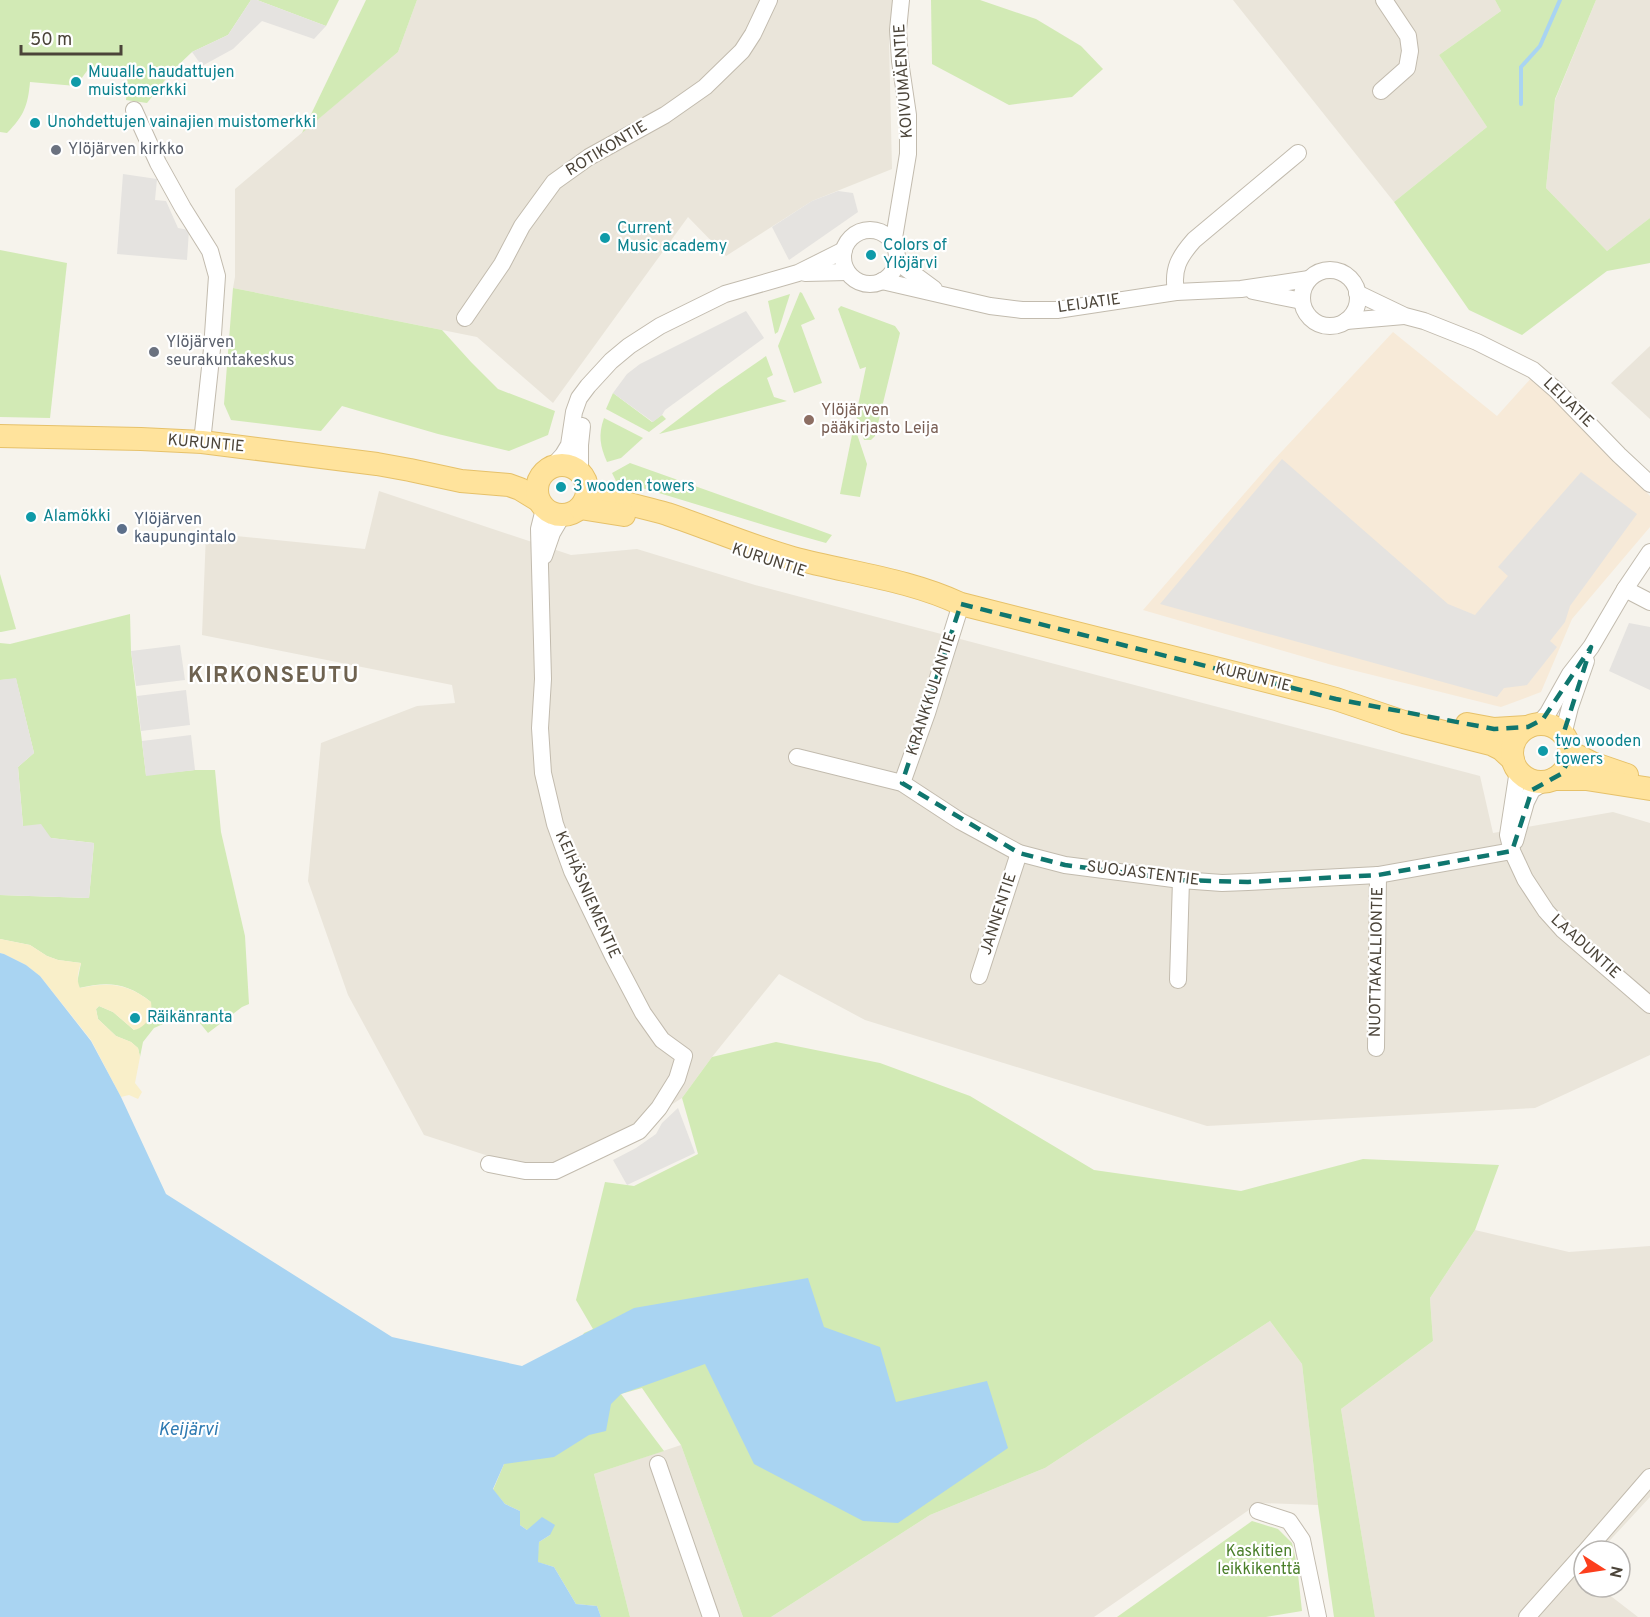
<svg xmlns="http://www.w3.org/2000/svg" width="1650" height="1617" viewBox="0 0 1650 1617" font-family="Overpass,sans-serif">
	<rect width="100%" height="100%" fill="#f6f3ec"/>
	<!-- residential -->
	<g fill="#eae5da">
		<polygon points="417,0 895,0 889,41 892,169 812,201 726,256 688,217 553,403 477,337 233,288 235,277 235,189 398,52"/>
		<polygon points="1233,0 1495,0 1501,11 1439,55 1487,127 1394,202"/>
		<polygon points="1596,0 1650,0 1650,218 1607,251 1546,188 1555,100"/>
		<polygon points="1650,346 1650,419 1611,383"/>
		<polygon points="379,491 571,555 637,549 755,585 1480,776 1493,833 1613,812 1650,823 1650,1055 1535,1108 1207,1126 865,1020 779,974 712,1057 682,1098 556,1178 424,1135 348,995 308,881 321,743 417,706 455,703 452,685 202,635 206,533 365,549"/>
		<polygon points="1475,1230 1569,1252 1650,1246 1650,1497 1600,1551 1584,1551 1584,1568 1580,1572 1584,1575 1584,1587 1599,1587 1638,1617 1375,1617 1341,1409 1433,1341 1430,1298"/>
		<polygon points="1270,1321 1302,1364 1318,1505 1259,1503 1094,1617 771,1617 930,1515 1045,1468"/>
		<polygon points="681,1445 743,1617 630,1617 594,1474"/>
	</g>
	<!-- commercial -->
	<polygon fill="#f7ead8" points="1393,332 1497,416 1533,376 1650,496 1650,527 1572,619 1541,692 1501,707 1332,665 1143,610 1271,463"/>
	<!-- green -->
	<g fill="#d2eab5">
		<path d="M0,0H251L228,35L192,52L172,71L147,103L126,100L128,71L89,68L76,86L30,82C28,105 24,116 7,133L0,132Z"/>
		<polygon points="257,0 339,0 326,26"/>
		<polygon points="366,0 417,0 398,52 302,133"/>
		<polygon points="931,0 980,0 1036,19 1081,46 1103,69 1072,97 1009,105 932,64"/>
		<polygon points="1495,0 1596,0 1555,99 1546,188 1607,251 1650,218 1650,263 1607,271 1522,335 1469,310 1394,202 1487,127 1439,55 1501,11"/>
		<polygon points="0,250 67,263 50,418 0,417"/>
		<polygon points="233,288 442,330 471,362 498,389 555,411 548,435 509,451 438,434 342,406 321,431 231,420 224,404"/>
		<polygon points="800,292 802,293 815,319 801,325 822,383 794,393 778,346"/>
		<polygon points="790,294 778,332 775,334 768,301"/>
		<polygon points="841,306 895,326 900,333 875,436 871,440 864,440 856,415 866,367 860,369 838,309"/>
		<polygon points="766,356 773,375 767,378 774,397 787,401 659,434 717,390"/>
		<polygon points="613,393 652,422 662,415 666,419 649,432 606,409"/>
		<path d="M604,418L643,438L621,458L607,462C600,446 598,435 604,418Z"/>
		<polygon points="854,425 867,464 860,497 840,494"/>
		<path d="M630,463L813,528L832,535L826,543C756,524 687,500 616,481L612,473Z"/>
		<polygon points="0,574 16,629 1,632 0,632"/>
		<path d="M130,614L131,651L146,775L195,770H215L221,832L245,936L249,1004L242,1007L208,1033L191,1012L154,1028L143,1042L140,1057L138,1048L131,1042L116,1036L98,1019L96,1009L99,1006L113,1012L134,1030L151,1002C127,983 109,981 79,988L77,983L81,963L58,960L47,956L30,945L0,939V895L89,898L94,843L51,838L23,826L18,767L34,753L16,679L0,680V643L10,644Z"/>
		<polygon points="776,1042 880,1063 970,1096 1094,1170 1241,1191 1363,1159 1499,1165 1475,1230 1430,1298 1433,1341 1341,1409 1375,1617 1334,1617 1318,1505 1302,1364 1270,1321 1045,1468 930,1515 771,1617 743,1617 681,1445 642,1388 621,1394 664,1451 594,1474 630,1617 601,1617 597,1606 576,1604 554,1567 537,1562 539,1542 550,1535 527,1530 520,1525 520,1511 505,1504 493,1490 504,1464 584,1333 593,1329 576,1300 605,1182 634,1186 698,1154 682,1098 712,1057"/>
		<polygon points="1252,1521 1278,1529 1292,1543 1297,1565 1302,1611 1266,1617 1117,1617"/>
	</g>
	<!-- sand -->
	<path fill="#f9efc9" d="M0,939L30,945L47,956L58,960L81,963C78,972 76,980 80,988C109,982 127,983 151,1002C153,1015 147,1027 134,1030L113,1012L99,1006L96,1009L98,1019L116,1036L131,1042L138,1048L140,1057L135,1083L142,1092L138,1099L129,1095L121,1097L91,1040L40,976L26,965L4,954L0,953Z"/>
	<!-- parking -->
	<g fill="#e5e3e0">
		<polygon points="251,0 257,0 326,26 314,39 262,21 233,49 202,66 192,52 228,35"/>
		<polygon points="123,174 157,179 155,200 166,201 178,228 189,230 187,260 117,254"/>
		<polygon points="838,191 853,193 858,212 789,260 772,227 812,201"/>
		<polygon points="746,311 764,338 665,410 662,415 653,422 613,393 627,374 640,364"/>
		<polygon points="1282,459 1448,604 1475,615 1508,576 1498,567 1581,472 1637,514 1570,606 1565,622 1550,641 1557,647 1527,685 1504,688 1497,697 1160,604"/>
		<polygon points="1629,623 1650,627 1650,690 1609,671"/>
		<polygon points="180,645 185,680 136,686 131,651"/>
		<polygon points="16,678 34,753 18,767 23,826 41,824 51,838 94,843 89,898 0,895 0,680"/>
		<polygon points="186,690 190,725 141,731 137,696"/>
		<polygon points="191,735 195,770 146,776 142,741"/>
		<polygon points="678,1108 695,1153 627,1185 613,1160 636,1148 656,1134 662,1123"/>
	</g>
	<!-- water -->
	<polygon fill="#a9d4f2" points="0,953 4,954 26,965 40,976 91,1041 121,1097 166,1194 392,1337 522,1366 634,1308 808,1278 824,1327 880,1347 896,1402 987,1381 1008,1448 898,1523 863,1521 754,1464 705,1364 621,1394 611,1404 606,1431 589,1435 554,1457 504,1464 493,1489 505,1504 520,1511 520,1525 527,1530 542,1517 555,1525 550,1535 539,1542 538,1562 554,1567 576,1604 597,1606 601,1617 0,1617"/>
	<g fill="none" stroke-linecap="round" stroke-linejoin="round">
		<!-- stream -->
		<polyline stroke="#a9d4f2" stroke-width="4" points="1521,104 1521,67 1540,46 1560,0"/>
		<!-- minor casing -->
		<g stroke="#c2bbae" stroke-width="18">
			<g id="minor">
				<polyline points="1381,91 1407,68 1410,51 1408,36 1384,0"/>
				<polyline points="134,110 158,163 183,208 210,251 217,276 212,349 202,442"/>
				<circle cx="870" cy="257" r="27"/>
				<polyline points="893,244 908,154 908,115 900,61 898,30 901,0"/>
				<polyline points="896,261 934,289"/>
				<circle cx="1330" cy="298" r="28"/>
				<polyline points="805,273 847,272"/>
				<polyline points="882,281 990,306 1022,310 1057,310 1176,292 1241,289 1309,279"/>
				<polyline points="1253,291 1302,301"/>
				<path d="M1176,292C1172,269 1179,257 1194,240L1298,153"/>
				<polyline points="1357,293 1405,316 1424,321 1477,342 1533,370 1556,390 1619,455 1650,484"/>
				<polyline points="465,318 502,264 522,226 554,182 589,157 665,115 705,87 742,51 753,34 769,0"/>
				<polyline points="1346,321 1404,316"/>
				<polyline points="552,467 563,455 569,445 574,412 579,398 588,386 611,361 629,346 660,326 725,294 798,273 844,250"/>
				<polyline points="580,472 580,445 582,426"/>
				<polyline points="544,556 552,533 562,516"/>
				<polyline points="1625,589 1650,602"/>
				<polyline points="1533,725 1543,719 1548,713 1570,674 1591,647 1625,589 1650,552"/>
				<polyline points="1563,735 1570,707 1586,661"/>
				<polyline points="797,757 902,783 960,821 1019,853 1065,865 1181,880 1222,883 1248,882 1378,875 1512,851"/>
				<polyline points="1518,770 1508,835 1512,851 1525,879 1546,911 1563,930 1650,1005"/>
				<polyline points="902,783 927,713 961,604"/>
				<polyline points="1515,841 1526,802 1532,790 1545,782"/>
				<polyline points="979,976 1019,853"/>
				<polyline points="1178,980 1181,880"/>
				<polyline points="1376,1048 1378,875"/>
				<polyline points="489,1164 525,1171 555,1171 639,1131 659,1108 677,1079 684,1056 662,1040 643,1013 613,956 572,871 555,824 543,773 540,728 543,679 539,529 544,509"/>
				<polyline points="658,1464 711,1617"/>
				<polyline points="1258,1511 1289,1521 1302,1540 1318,1617"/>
				<polyline points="1586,1551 1650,1477"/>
				<polyline points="1527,1617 1584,1553"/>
			</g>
		</g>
		<!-- major casing -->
		<g stroke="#e6c16a" stroke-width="24">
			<g id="major">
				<polyline points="0,436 141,439 202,442 377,464 410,470 461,481 509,485 520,489 538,500"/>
				<circle cx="562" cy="490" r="25"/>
				<path d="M588,490C613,502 640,506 667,514C709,528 750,546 793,558C849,573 908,579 961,604L1306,691L1336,699L1404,722L1491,744L1501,749L1513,760"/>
				<polyline points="580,508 624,515"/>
				<polyline points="1467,724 1494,729 1528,727"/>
				<circle cx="1541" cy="753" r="29"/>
				<polyline points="1570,752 1592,763 1627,775"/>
				<polyline points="1554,779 1586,779 1650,789"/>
			</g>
		</g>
		<!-- minor -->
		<use href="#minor" stroke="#fff" stroke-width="16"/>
		<!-- major -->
		<use href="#major" stroke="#ffe39c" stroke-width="22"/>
	</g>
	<!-- marked area -->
	<path fill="none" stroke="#0f766e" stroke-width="4.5" stroke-dasharray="12 8" stroke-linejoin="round" d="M961,604L1336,699L1494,729L1528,727L1543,719L1591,647L1563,735L1569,760L1561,774L1532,790L1512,851L1378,875L1248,882L1181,880L1065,865L1019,853L902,783Z"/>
	<!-- markers -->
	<g fill="#0f9aa8" stroke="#fff" stroke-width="2">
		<circle cx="76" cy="82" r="6"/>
		<circle cx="35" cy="123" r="6"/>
		<circle cx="605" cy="238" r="6"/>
		<circle cx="871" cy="255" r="6"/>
		<circle cx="561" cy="487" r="6"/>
		<circle cx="31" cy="517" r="6"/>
		<circle cx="1543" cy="751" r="6"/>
		<circle cx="135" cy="1018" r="6"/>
	</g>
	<g fill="#6b7280" stroke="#fff" stroke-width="2">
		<circle cx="56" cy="150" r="6"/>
		<circle cx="154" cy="352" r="6"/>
	</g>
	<circle fill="#8d6e63" stroke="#fff" stroke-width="2" cx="809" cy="420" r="6"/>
	<circle fill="#5c6f8a" stroke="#fff" stroke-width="2" cx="122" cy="529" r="6"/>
	<g text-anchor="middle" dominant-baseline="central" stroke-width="4.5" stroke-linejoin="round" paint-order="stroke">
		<!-- culture labels -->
		<g font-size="16" fill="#0d838f" stroke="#fff" text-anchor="start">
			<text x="88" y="73">Muualle haudattujen<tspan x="88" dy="18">muistomerkki</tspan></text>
			<text x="47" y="123">Unohdettujen vainajien muistomerkki</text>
			<text x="617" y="229">Current<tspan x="617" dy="18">Music academy</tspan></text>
			<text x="883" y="246">Colors of<tspan x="883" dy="18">Ylöjärvi</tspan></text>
			<text x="573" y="487">3 wooden towers</text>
			<text x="43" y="517">Alamökki</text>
			<text x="1555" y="742">two wooden<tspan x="1555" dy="18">towers</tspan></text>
			<text x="147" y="1018">Räikänranta</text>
		</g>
		<!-- street labels -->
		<g font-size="16" fill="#4b4439" stroke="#fff">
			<text transform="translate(904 81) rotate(-94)">KOIVUMÄENTIE</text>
			<text transform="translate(607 149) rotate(-31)">ROTIKONTIE</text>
			<text transform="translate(1089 304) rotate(-8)">LEIJATIE</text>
			<text transform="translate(1568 403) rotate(44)">LEIJATIE</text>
			<text transform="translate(206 444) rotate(5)">KURUNTIE</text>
			<text transform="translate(769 561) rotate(18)">KURUNTIE</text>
			<text transform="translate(1253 678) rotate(14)">KURUNTIE</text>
			<text transform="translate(932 694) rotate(-72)">KRANKKULANTIE</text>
			<text transform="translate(1143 874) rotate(7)">SUOJASTENTIE</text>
			<text transform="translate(587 895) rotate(66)">KEIHÄSNIEMENTIE</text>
			<text transform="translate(999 914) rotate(-72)">JANNENTIE</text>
			<text transform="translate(1585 947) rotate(42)">LAADUNTIE</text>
			<text transform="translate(1377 962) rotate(-89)">NUOTTAKALLIONTIE</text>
		</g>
		<!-- worship labels -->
		<g font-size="16" fill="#5b616d" stroke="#fff" text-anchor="start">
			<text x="68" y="150">Ylöjärven kirkko</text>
			<text x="166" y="343">Ylöjärven<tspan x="166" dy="18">seurakuntakeskus</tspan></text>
		</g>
		<!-- education labels -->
		<g font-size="16" fill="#785e54" stroke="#fff" text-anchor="start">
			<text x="821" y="411">Ylöjärven<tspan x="821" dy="18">pääkirjasto Leija</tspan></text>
		</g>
		<!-- service labels -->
		<g font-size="16" fill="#4e5e75" stroke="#fff" text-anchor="start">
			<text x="134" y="520">Ylöjärven<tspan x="134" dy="18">kaupungintalo</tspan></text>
		</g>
		<!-- park labels -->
		<g font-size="16" fill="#4a7f2a" stroke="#fff">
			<text x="1259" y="1552">Kaskitien<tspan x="1259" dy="18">leikkikenttä</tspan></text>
		</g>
		<!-- water labels -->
		<g font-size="18" font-style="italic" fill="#2e7ab2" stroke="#fff">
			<text x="188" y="1430">Keijärvi</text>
		</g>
		<!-- district labels -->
		<g font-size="22" font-weight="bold" letter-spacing="1.5" fill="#6e6250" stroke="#fff">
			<text x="274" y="676">KIRKONSEUTU</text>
		</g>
	</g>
	<!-- north arrow -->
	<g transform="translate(1602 1569) rotate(102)"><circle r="28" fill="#ffffff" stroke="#b7b4b0" stroke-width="1.5"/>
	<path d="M0-4.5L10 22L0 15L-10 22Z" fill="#fc3f1d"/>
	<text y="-9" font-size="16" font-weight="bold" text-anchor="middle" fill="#4b4439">N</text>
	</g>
	<!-- scale -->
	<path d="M21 45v9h100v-9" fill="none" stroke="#4b4439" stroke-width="3"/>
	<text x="30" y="45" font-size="18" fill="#4b4439" stroke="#ffffff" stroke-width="4.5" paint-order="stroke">50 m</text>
</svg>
